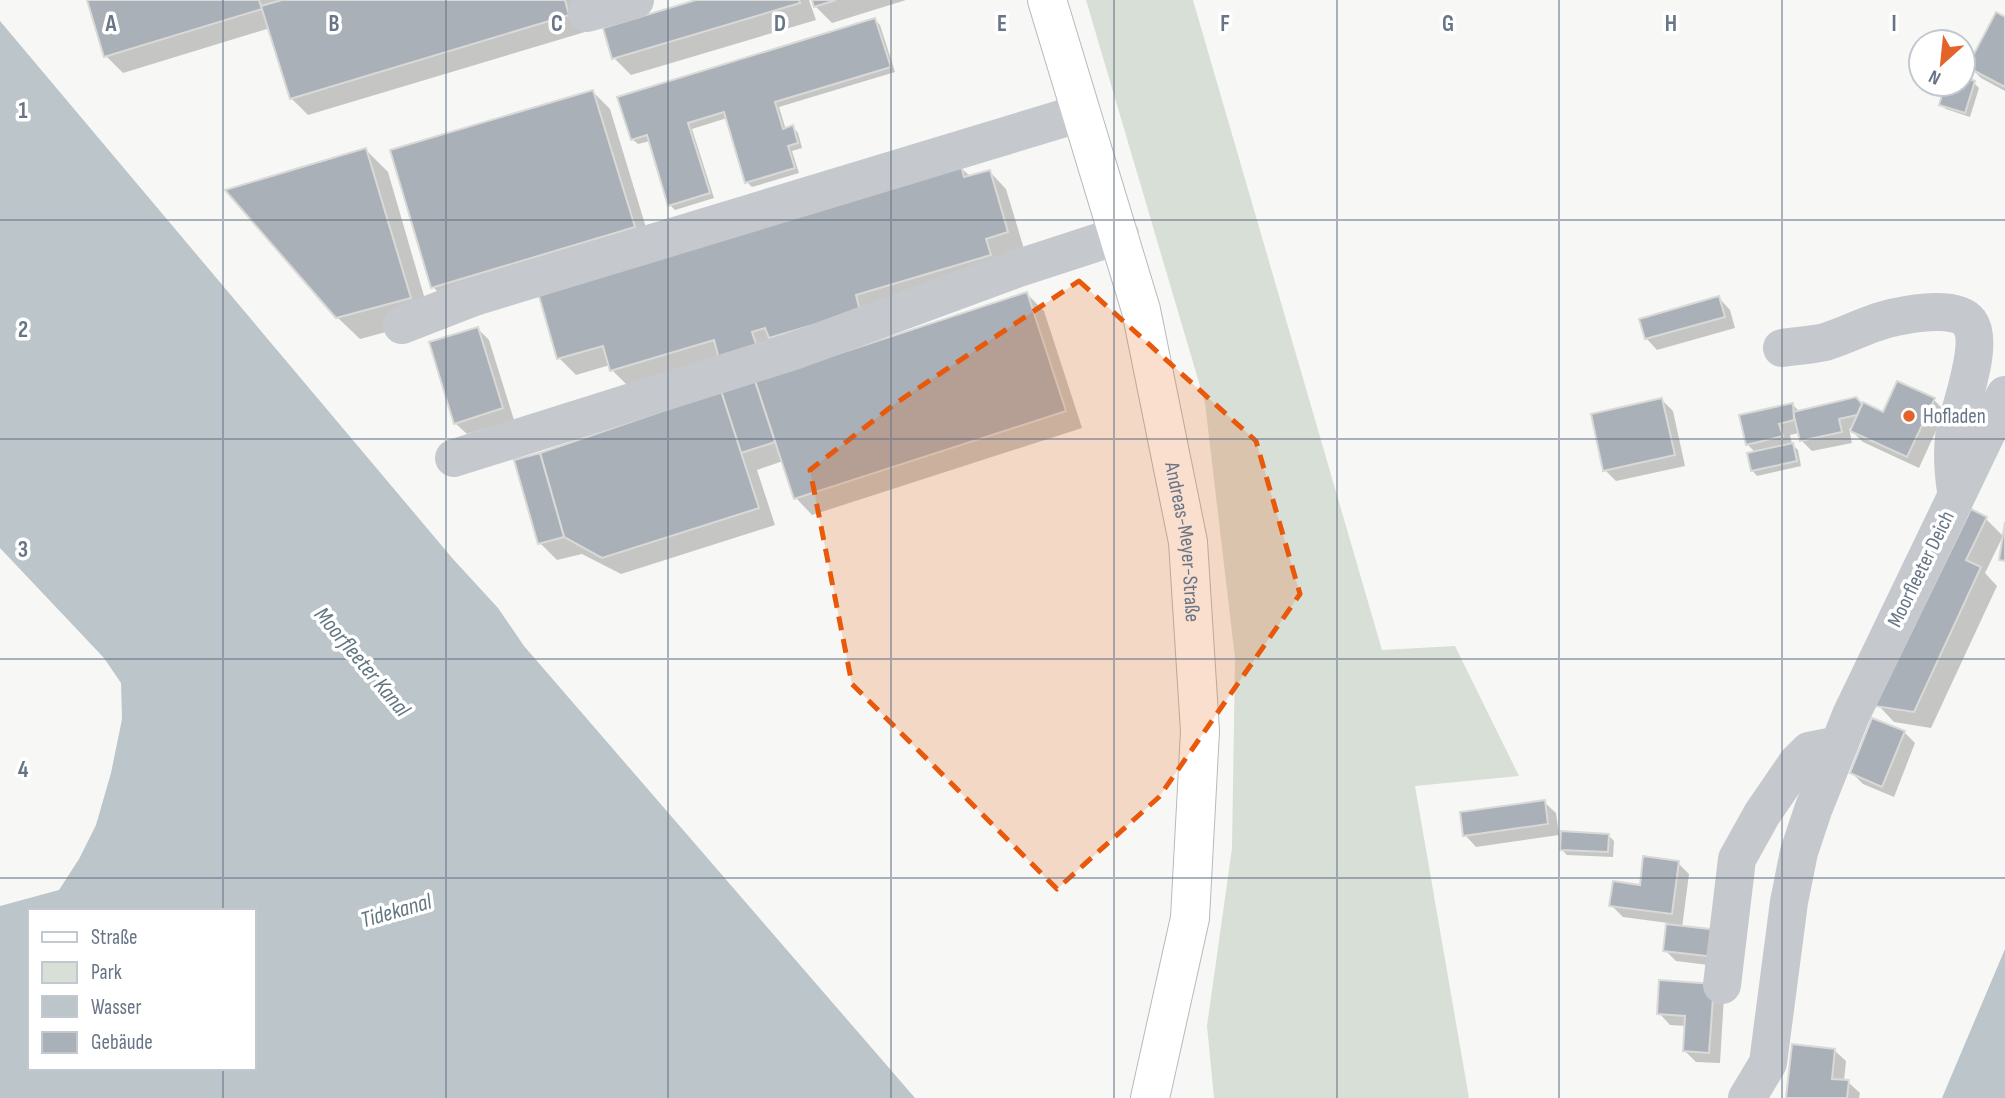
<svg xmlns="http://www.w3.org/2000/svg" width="2005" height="1098" viewBox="0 0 2005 1098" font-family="'Sofia Sans Condensed',sans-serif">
	<rect width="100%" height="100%" fill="#f7f8f5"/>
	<!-- green -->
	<polygon fill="#d8dfd6" points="1086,0 1193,0 1382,650 1455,646 1519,776 1415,786 1469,1098 1214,1098 1207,1026 1232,848 1235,658 1205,403"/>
	<!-- water -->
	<g fill="#bbc5ca" fill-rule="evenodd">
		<path d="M0,21L453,559L498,608L524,646L915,1098H0V906L59,890L79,859L96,825L111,773L122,719L121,683L104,658L0,548ZM30,911H254V1068H30Z"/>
		<polygon points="2005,949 2005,1098 1942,1098"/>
	</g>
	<!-- shadow -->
	<g fill="#0003">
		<polygon points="89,0 575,0 585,32 308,115 291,98 270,28 123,73 106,56"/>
		<polygon points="702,0 809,0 816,20 631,75 614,58"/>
		<polygon points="813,0 906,0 832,23 815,6"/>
		<polygon points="2005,19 2005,91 1981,78 1970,67"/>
		<polygon points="875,20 880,25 895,72 779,107 786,130 793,127 798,133 802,148 792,151 799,173 752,187 747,182 727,118 692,129 714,198 675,210 670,205 650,141 638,144 632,139"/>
		<polygon points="1963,79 1974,83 1979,88 1970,117 1946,109 1941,104 1947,84 1963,84"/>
		<polygon points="593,92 610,109 651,244 450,304 433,287"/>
		<polygon points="366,150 388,172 431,320 360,339 337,317"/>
		<polygon points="960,167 971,177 990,172 1006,189 1024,249 876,328 629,387 612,370 610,365 576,375 559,358"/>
		<polygon points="1027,294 1044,311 1082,428 812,515 796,498 783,461 757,470 775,525 621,574 582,554 557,560 540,543 516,461"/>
		<polygon points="1719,298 1730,310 1735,328 1657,350 1646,338"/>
		<polygon points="478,329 489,340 514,420 467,434 455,423"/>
		<polygon points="1856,399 1863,406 1884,414 1934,400 1945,411 1919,468 1863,442 1849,428 1852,443 1812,451 1801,440 1799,433 1790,435 1792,444 1798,450 1801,466 1757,476 1752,470 1756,453 1747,444 1793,405 1800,412"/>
		<polygon points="1662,400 1673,411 1685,466 1616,481 1605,470"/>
		<polygon points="1971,511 1986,519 2003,536 1985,573 1997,586 1931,728 1894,722 1878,705"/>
		<polygon points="1904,732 1915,743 1894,797 1863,784 1852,773"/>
		<polygon points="1544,802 1556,813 1559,835 1476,847 1465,835"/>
		<polygon points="1608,835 1614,841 1613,857 1567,855 1561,849"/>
		<polygon points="1678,863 1689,874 1682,928 1725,967 1676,961 1665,950 1668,923 1623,917 1611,905"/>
		<polygon points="1724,997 1720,1063 1696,1062 1684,1050 1686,1026 1670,1025 1659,1013"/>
		<polygon points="1834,1050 1846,1061 1844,1081 1848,1082 1860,1093 1859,1098 1788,1098"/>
	</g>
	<!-- building -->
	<g fill="#a9b0b7" stroke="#d9d9d7" stroke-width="2">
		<polygon points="87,0 259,0 262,9 104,57"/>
		<polygon points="282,0 565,0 569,15 290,99 261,6"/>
		<polygon points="696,0 799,0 800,3 612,59 603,28"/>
		<polygon points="812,0 836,0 814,7"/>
		<polygon points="1996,12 2005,17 2005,87 1967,67"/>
		<polygon points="875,18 891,67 775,102 783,129 793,125 798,143 788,146 795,168 745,183 724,112 688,123 710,193 668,206 647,135 631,140 617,97"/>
		<polygon points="1963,77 1975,81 1965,113 1939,105 1945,84 1963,84"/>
		<polygon points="593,90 635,227 431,288 390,150"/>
		<polygon points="366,148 411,298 336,318 225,190"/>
		<polygon points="961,165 964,177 990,170 1008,232 986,239 991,255 856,295 860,311 769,338 765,328 752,332 757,347 719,359 714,340 610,371 603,346 557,359 537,289"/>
		<polygon points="1027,292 1066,411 794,499 755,381"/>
		<polygon points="1719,296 1725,317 1645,339 1639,319"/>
		<polygon points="478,327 503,408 454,424 429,342"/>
		<polygon points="755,381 775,442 741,453 721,391"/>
		<polygon points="1897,381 1935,398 1907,457 1850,431 1863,402 1883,412"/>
		<polygon points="721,391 759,508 602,558 564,537 540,453"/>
		<polygon points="1856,397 1862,404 1857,415 1839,419 1842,432 1800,441 1793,412"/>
		<polygon points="1662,398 1675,455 1603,471 1591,414"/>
		<polygon points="1793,403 1794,420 1779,424 1783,436 1746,445 1739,415"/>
		<polygon points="1793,443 1797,461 1751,471 1747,453"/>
		<polygon points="540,453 564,537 538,544 514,460"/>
		<polygon points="1971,509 1987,517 1966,560 1981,567 1914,712 1875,706"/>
		<polygon points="2005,522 2005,561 1999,560"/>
		<polygon points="1872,718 1905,731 1882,787 1850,773"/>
		<polygon points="1545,800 1548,824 1463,836 1460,812"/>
		<polygon points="1561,831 1609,834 1608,852 1560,850"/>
		<polygon points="1643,856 1679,861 1672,914 1609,906 1613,881 1640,885"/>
		<polygon points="1666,924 1718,930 1715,957 1663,951"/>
		<polygon points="1659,980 1714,984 1709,1053 1683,1051 1685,1016 1657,1014"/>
		<polygon points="1792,1044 1835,1049 1832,1079 1849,1080 1847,1098 1786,1098"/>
	</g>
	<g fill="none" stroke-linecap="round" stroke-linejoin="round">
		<!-- major casing -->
		<g stroke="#b6babe" stroke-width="40">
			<g id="major">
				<path id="s1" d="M1047,0L1141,310L1188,542L1200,731L1190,918L1150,1098"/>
			</g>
		</g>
		<!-- minor -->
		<g stroke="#c5c8cc" stroke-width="38">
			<polyline points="587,13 635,0"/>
			<polyline points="402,325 474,297 1081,113"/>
			<path d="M1782,348C1796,346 1812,345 1825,342C1849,335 1872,321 1896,317C1914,313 1957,306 1969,322C1986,344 1958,410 1954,437C1952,456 1953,472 1956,491"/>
			<polyline points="454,458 794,351 1016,269 1120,235"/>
			<polyline points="1722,985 1737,859 1762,814 1797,763 1809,751 1839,745"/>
			<polyline points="1747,1098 1768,1063 1789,902 1799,852 1813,810 1851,715 2005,395"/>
		</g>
		<!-- major -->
		<use href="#major" stroke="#fff" stroke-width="38"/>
	</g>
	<!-- marked area -->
	<path fill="#e8590c" fill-opacity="0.2" stroke="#e8590c" stroke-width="5" stroke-dasharray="14 9" stroke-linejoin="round" d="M1079,281L1256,441L1300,594L1159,797L1057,889L852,684L810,470L896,403Z"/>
	<!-- grid -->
	<path fill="none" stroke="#677586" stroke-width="2" stroke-opacity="0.55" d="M223,0V911M446,0V1098M668,0V1098M891,0V1098M1114,0V1098M1337,0V1098M1559,0V1098M1782,0V1098M0,220H2005M0,439H2005M0,659H2005M0,878H2005M223,1068V1098"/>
	<!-- markers -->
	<circle fill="#e3632a" stroke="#fff" stroke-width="2.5" cx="1909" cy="416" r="7"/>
	<g text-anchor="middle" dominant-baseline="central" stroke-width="7" stroke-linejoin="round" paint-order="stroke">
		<!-- poi labels -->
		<g font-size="21" fill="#677586" stroke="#fff" text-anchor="start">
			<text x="1923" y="416">Hofladen</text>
		</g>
		<!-- street labels -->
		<g font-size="21" fill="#677586" stroke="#fff">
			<text stroke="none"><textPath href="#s1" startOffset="560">Andreas-Meyer-Straße</textPath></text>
			<text transform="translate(1921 569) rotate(-64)">Moorfleeter Deich</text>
		</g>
		<!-- water labels -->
		<g font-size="23" font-style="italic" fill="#637781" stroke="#fff">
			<text transform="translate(362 662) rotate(50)">Moorfleeter Kanal</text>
			<text transform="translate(396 911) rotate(-16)">Tidekanal</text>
		</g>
	</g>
	<g font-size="23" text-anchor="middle" font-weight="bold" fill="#677586" stroke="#fff" stroke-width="7" stroke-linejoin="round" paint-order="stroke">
		<text x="111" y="31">A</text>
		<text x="334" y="31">B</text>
		<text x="557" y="31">C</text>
		<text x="780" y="31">D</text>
		<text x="1002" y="31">E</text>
		<text x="1225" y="31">F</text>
		<text x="1448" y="31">G</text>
		<text x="1671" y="31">H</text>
		<text x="1894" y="31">I</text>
		<text x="23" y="118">1</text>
		<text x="23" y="337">2</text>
		<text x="23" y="557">3</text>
		<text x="23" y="777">4</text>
	</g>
	<!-- legend -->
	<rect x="28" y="909" width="228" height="161" fill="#ffffff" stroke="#c2c8cf" stroke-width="2"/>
	<rect x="42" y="932" width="35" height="10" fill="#ffffff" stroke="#c2c8cf" stroke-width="2"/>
	<text x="91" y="944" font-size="21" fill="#677586">Straße</text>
	<rect x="42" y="962" width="35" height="21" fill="#d8dfd6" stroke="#c2c8cf" stroke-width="2"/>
	<text x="91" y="979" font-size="21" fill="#677586">Park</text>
	<rect x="42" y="996" width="35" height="21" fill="#bbc5ca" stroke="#c2c8cf" stroke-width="2"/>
	<text x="91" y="1014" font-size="21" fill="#677586">Wasser</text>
	<rect x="42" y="1032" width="35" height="21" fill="#a9b0b7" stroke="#c2c8cf" stroke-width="2"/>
	<text x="91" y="1049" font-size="21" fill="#677586">Gebäude</text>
	<!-- north arrow -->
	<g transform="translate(1942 63) rotate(207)"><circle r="33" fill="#ffffff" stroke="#c2c8cf" stroke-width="2"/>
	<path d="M0-5L12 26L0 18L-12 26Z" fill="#e3632a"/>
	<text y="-10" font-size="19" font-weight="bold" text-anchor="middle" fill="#677586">N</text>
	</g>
</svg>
